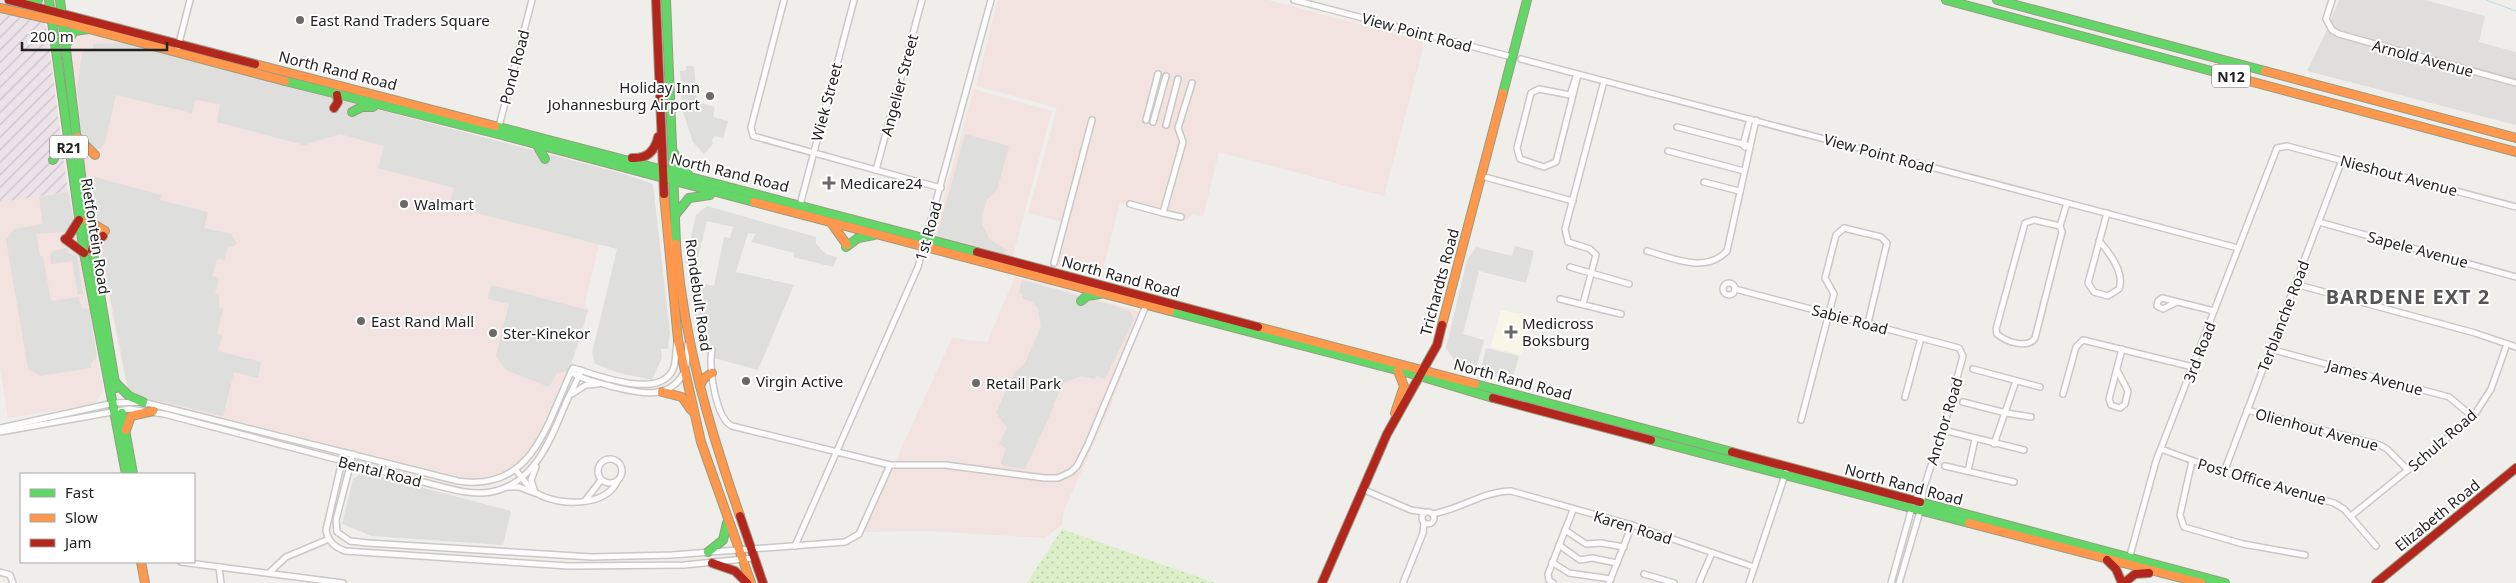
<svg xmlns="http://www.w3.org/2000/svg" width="2516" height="583" viewBox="0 0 2516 583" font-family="'Noto Sans',sans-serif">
	<defs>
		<pattern id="industrial-furrows" width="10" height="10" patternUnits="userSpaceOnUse" patternTransform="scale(1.25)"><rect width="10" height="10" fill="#eee2e9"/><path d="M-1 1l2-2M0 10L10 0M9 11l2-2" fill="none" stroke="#ccc2c8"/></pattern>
		<pattern id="grass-dots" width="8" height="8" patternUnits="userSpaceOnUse" patternTransform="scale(1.25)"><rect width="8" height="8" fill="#dcefc8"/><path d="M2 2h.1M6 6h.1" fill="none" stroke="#bccdac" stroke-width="1.8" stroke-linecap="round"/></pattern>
	</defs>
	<rect width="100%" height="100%" fill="#f0eeeb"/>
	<!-- residential -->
	<polygon fill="#dfdedc" points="2339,0 2425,0 2485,16 2479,42 2516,52 2516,125 2307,71 2326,32"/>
	<!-- commercial -->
	<g fill="#f2e2e0">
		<polygon points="998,0 1268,0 1422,41 1423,49 1384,196 1219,152 1203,217 1192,214 1186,221 1120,202 1101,277 1051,263 1062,222 1028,213 1057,108 976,86"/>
		<polygon points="82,32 624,174 599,245 585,303 588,310 580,342 532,448 515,469 499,477 474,480 128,394 83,168 69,43 71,37"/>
		<polygon points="974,89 1052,111 1012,259 933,237"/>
		<polygon points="69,191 103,391 95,404 8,418 0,369 0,202"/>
		<polygon points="1015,277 1146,313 1107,415 1064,510 1062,525 1045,538 928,531 863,532 952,338 987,342"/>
	</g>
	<!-- industrial -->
	<polygon fill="url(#industrial-furrows)" points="0,0 35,0 47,31 68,192 0,202"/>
	<!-- education -->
	<polygon fill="#f8f7e7" points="1501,310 1531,317 1521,355 1491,347"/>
	<!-- religious -->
	<g fill="#dededc">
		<polygon points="123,43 624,174 653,184 670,333 668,349 661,349 662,358 652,380 619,373 595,364 592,353 617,249 449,206 454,188 378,168 384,146 340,134 304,145 217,122 220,104 195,100 192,113 116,95 105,143 97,150 93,150 82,139 77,88 82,53 87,49 93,49 93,44"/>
		<polygon points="686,66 694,66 697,102 715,107 713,117 728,121 723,138 715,136 712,139 713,144 704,154 693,142 682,109 680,71 686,70"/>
		<polygon points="965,134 1009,146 997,190 987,200 982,215 982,224 990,240 1005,249 1004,254 937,236"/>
		<polygon points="91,176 161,195 160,200 208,212 204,228 231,234 237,244 233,247 228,246 224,260 217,259 212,276 219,278 215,294 219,296 219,308 223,309 217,334 222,336 218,351 261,362 258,378 234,372 223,416 129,394 99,239"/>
		<polygon points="68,192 74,222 64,232 36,234 40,255 43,257 51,301 79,297 81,308 89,309 97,357 91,364 91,368 40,376 28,369 6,240 14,229 43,224 39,197"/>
		<polygon points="707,206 816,237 816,244 826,254 837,257 833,267 793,257 794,253 751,242 756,234 748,233 736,272 794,285 758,370 714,358 708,360 710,342 699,339 698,335 690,281 714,286 724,237 730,238 733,227 707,221 696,265 685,263 696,215"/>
		<polygon points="1515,246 1534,251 1526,283 1479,271 1463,334 1484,340 1476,369 1456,363 1446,348 1467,260 1476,247 1512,256"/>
		<polygon points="67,248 68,253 77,255 83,294 78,295 72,261 51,264 50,255 53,251"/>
		<polygon points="1022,280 1112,305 1130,312 1134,319 1105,379 1096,376 1095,379 1081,376 1064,383 1053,404 1054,406 1025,469 1004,466 1001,463 1006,448 999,444 1007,428 996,413 1014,373 1025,363 1041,326 1038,309 1032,302 1022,298 1023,294 1019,293"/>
		<polygon points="491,285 588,310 569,371 557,373 549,387 506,370 496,356 509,304 488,299"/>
		<polygon points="1486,348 1519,356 1512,381 1480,373"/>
		<polygon points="363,472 511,511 503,545 372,536 342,524 353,479"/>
	</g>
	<!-- grass -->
	<polygon fill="url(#grass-dots)" points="1062,529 1215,583 1027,583"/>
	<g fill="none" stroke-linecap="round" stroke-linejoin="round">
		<!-- stream -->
		<polyline stroke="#bcdce5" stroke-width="1" points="2486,0 2516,11"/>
		<!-- street casing -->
		<g stroke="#c9c8c7" stroke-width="8">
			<g id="street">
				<polyline points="784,0 751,127 753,136 941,188"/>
				<polyline points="1294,0 1512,57"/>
				<polyline points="2332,0 2326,19 2332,30 2339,34 2516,83"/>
				<polyline points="178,47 190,0"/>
				<polyline points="1521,59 2238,248"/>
				<polyline points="1577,74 1570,95 1539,89 1531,93 1517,148 1520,159 1544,167 1556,162 1578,75"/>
				<polyline points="1146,120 1158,74"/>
				<polyline points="1153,122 1166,76"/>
				<polyline points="1166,125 1178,79"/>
				<polyline points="1677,127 1750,146"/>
				<polyline points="498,130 532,0"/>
				<polyline points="1745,147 1743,145 1750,119"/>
				<polyline points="1668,151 1744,171"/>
				<polyline points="876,170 922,0"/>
				<polyline points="1481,176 1573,201"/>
				<polyline points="1704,182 1739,191"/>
				<polyline points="1130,204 1163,213 1183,142 1178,128 1192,83"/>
				<polyline points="800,205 854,0"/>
				<polyline points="1163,213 1181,217"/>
				<polyline points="2319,222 2516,277"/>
				<path d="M2060,226L2034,220L2025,223L1996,329L1997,334C2006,342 2028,349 2035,338L2062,232L2060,226L2067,203"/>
				<path d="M2099,241C2109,252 2125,273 2119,289L2108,296L2094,292L2088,283L2107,213"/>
				<path d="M1647,251C1673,258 1705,274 1727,251L1756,120"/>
				<polyline points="1054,263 1092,120"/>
				<polyline points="1570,267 1629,284"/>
				<circle cx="1729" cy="289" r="6"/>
				<polyline points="2295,284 2475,333 2516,347"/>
				<polyline points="1735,289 1959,348 1963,356 1943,430 1923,490 1921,508 1899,583"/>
				<polyline points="1560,299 1621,314"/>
				<polyline points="2177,302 2163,309 2157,306 2158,301 2162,298 2214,311"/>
				<polyline points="1583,304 1596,255 1590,249 1568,242 1565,229 1604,81"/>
				<polyline points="2270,349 2449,397 2473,417"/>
				<path d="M712,350C708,367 716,419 732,426L890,465H945L1044,478H1058L1071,472L1077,466L1088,444L1147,303"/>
				<polyline points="1973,369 2040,387"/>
				<polyline points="2117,370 2128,391 2125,404 2120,408 2111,405 2109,399 2122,349"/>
				<path d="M571,372C582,380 597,382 610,386C635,392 668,402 683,374C688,366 687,353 688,344"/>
				<polyline points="572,394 586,385 598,384"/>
				<polyline points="2063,394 2076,347 2083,340 2193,367"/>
				<polyline points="1905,397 1921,338"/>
				<polyline points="1963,402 2006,413 2031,417"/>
				<polyline points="2247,410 2380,445 2387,449 2408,470"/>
				<polyline points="1801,420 1834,294 1825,278 1836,235 1844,228 1881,237 1887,243 1868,323"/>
				<path d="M0,428L114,403L143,402L458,481C534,493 547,421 573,368C596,375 654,398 671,373C677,365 675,353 677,343"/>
				<polyline points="1943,430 2024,450"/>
				<path d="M0,432L129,409L164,414L423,482C444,487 469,496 491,492C534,484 550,441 565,405C570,393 577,382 581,370"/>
				<polyline points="1994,444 2016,381"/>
				<polyline points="2161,449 2224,472 2334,503 2344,509 2376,546"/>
				<path d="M344,452L326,530C328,542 335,547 345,551L568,566L684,565L754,558"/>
				<polyline points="353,454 336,520 337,532 350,541 368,543 592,557 672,555 845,542 859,534 890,465"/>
				<circle cx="610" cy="471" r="12"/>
				<polyline points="2192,461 2180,515 2184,527 2243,544 2305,555"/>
				<polyline points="1945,466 2014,482"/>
				<path d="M516,470C522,478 529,489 538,494C560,506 604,507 617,482"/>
				<polyline points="1968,471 1975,439"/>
				<polyline points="2224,472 2342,160"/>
				<polyline points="507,487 519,487 535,493"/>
				<polyline points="534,489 531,480 536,467"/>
				<polyline points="1362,489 1411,510 1424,512"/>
				<polyline points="585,501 601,480"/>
				<circle cx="1428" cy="518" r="6"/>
				<path d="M1432,514C1459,510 1484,491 1511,491L1632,525L1754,567"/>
				<polyline points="2351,516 2473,417 2491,389 2507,344"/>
				<polyline points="1565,530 1586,544 1601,543 1624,547"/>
				<polyline points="1559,545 1580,560 1592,558 1617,563"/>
				<polyline points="795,546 918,267 991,0"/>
				<polyline points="2129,559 2156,461 2277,148 2287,146 2516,207"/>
				<polyline points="181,562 343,583"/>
				<polyline points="1552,562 1569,573 1611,579"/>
				<polyline points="219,567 221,583"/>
				<polyline points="0,572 10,575 13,583"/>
				<polyline points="269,573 286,557 329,539"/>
				<polyline points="1644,574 1674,583"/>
				<polyline points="1403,583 1423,533 1424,523"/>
				<polyline points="1553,583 1549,580 1548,574 1573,510"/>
				<polyline points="1609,583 1632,525"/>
				<polyline points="1699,583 1712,553"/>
				<polyline points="1749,583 1786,472"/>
				<polyline points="1891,583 1914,500 1922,490"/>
			</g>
		</g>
		<!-- fast casing -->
		<g stroke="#999b81" stroke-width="10">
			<g id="fast">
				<polyline points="49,0 84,253 126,474"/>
				<polyline points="60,0 84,200 116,388"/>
				<polyline points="666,0 676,244"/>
				<polyline points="1946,0 2219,73"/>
				<polyline points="1997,0 2265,71"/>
				<polyline points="27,4 38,0"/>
				<polyline points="67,43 74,31 89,29"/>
				<polyline points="285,81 498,134 754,202"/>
				<polyline points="1503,93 1527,0"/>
				<polyline points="352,112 362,107 373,107"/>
				<polyline points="495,126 977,252"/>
				<polyline points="537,145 545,159"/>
				<polyline points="674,153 681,168 688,174"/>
				<polyline points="53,160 67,137"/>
				<polyline points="676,214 689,198 710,195"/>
				<polyline points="846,247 858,238 874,235"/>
				<polyline points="1081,301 1087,296 1100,294"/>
				<polyline points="1170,311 1420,376 1493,398"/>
				<polyline points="115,382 129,396 143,402"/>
				<polyline points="1475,384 1732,452"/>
				<polyline points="122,413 133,474"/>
				<polyline points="1651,440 1969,523"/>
				<polyline points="1920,502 2225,583"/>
				<polyline points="708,552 723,540 727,523"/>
			</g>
		</g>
		<!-- slow casing -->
		<g stroke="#999b81" stroke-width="10">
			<g id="slow">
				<polyline points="0,8 63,22 285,81"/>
				<polyline points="255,64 495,126"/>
				<polyline points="2265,71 2516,138"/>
				<polyline points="2219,73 2516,152"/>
				<polyline points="77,137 95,155"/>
				<polyline points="664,194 678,340 701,442 751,583"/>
				<polyline points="754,202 1170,311"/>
				<polyline points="87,220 105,231"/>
				<polyline points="832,224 847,245"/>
				<path d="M676,244C683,338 709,427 740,516"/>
				<polyline points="1442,325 1503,93"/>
				<polyline points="1258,327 1475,384"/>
				<polyline points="700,386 703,379 712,373"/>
				<polyline points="662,392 682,397 691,410"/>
				<polyline points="1395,413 1404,386 1398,371"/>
				<polyline points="126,430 131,416 153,411"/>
				<polyline points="1969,523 2201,583"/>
				<polyline points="141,562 145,583"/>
			</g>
		</g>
		<!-- jam casing -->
		<g stroke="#999b81" stroke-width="10">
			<g id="jam">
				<polyline points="9,0 255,64"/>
				<polyline points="656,0 664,194"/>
				<polyline points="334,108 338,102 337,95"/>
				<path d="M632,158C647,159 655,151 658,137"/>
				<polyline points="65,239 84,253"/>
				<polyline points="67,239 79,220"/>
				<polyline points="92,250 94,244 103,236"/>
				<polyline points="977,252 1258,327"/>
				<polyline points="1493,398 1651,440"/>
				<polyline points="1732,452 1920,502"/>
				<polyline points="740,516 763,583"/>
				<polyline points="2107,560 2116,569 2122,583"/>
				<polyline points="712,563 735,571 747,583"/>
				<polyline points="1322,583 1387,434 1437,345 1442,325"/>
				<polyline points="2124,583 2135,574 2149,573"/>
				<polyline points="2376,583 2516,468"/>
			</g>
		</g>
		<!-- street -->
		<use href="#street" stroke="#fdfcfc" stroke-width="5"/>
		<!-- fast -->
		<use href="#fast" stroke="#63d668" stroke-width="8"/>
		<!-- slow -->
		<use href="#slow" stroke="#ff974d" stroke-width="8"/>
		<!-- jam -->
		<use href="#jam" stroke="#b3261e" stroke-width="8"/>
	</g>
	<!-- markers -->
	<g fill="#6a6968" stroke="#fff" stroke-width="2">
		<circle cx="300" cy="20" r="5"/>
		<circle cx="710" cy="96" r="5"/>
		<path d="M826.5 175.5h5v5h5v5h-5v5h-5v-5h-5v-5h5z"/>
		<circle cx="404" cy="204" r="5"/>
		<circle cx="361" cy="321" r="5"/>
		<path d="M1508.5 324.5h5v5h5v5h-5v5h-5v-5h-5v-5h5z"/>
		<circle cx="493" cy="333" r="5"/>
		<circle cx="746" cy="381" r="5"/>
		<circle cx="976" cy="383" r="5"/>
	</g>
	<g text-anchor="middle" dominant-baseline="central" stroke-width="4" stroke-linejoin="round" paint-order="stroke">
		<!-- shield labels -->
		<g fill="#fff" stroke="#646464" stroke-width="1">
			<rect x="2212" y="64.5" width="38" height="23" rx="4"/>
			<rect x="50" y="135.5" width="38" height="23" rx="4"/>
		</g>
		<g font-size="14" font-weight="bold" fill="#222">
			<text x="2231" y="76">N12</text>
			<text x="69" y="147">R21</text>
		</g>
		<!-- poi labels -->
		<g font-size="15" fill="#222" stroke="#fff" text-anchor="start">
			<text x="310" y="20">East Rand Traders Square</text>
			<text x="700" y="87" text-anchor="end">Holiday Inn<tspan x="700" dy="17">Johannesburg Airport</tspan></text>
			<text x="840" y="183">Medicare24</text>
			<text x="414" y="204">Walmart</text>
			<text x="371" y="321">East Rand Mall</text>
			<text x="1522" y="323">Medicross<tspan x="1522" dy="17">Boksburg</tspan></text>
			<text x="503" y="333">Ster-Kinekor</text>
			<text x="756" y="381">Virgin Active</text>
			<text x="986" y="383">Retail Park</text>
		</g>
		<!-- street labels -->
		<g font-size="15" fill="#222" stroke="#fff">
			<text transform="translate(1417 32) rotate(15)">View Point Road</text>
			<text transform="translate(2423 58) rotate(15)">Arnold Avenue</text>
			<text transform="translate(514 67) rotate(-75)">Pond Road</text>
			<text transform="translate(338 70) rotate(14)">North Rand Road</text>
			<text transform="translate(899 85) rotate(-75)">Angelier Street</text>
			<text transform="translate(826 102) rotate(-75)">Wiek Street</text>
			<text transform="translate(1879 153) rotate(15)">View Point Road</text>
			<text transform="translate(730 172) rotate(14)">North Rand Road</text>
			<text transform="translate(2399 175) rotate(15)">Nieshout Avenue</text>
			<text transform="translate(928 231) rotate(-74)">1st Road</text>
			<text transform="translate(96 236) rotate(81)">Rietfontein Road</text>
			<text transform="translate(2418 249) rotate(15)">Sapele Avenue</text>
			<text transform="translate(1121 276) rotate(15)">North Rand Road</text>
			<text transform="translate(1439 282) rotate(-75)">Trichardts Road</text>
			<text transform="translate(699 295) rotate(82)">Rondebult Road</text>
			<text transform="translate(2283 316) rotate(-69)">Terblanche Road</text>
			<text transform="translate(1850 319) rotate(15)">Sabie Road</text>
			<text transform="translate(2199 352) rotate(-69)">3rd Road</text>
			<text transform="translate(2375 377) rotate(15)">James Avenue</text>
			<text transform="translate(1513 379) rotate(15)">North Rand Road</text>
			<text transform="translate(1944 421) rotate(-73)">Anchor Road</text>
			<text transform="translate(2317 429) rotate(15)">Olienhout Avenue</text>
			<text transform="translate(2442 440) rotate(-41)">Schulz Road</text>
			<text transform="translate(380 471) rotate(14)">Bental Road</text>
			<text transform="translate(2262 481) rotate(16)">Post Office Avenue</text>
			<text transform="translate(1904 484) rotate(15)">North Rand Road</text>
			<text transform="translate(2437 515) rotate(-39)">Elizabeth Road</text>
			<text transform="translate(1633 527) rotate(17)">Karen Road</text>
		</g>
		<!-- district labels -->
		<g font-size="20" font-weight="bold" letter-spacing="1" fill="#555" stroke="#fff">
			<text x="2408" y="296">BARDENE EXT 2</text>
		</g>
	</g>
	<!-- legend -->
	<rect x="20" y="473" width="175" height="90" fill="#ffffff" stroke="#a7a7a7"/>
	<rect x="30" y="489" width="25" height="8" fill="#63d668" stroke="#a7a7a7"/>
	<text x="65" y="498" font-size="15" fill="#222222">Fast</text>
	<rect x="30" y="514" width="25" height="8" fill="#ff974d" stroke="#a7a7a7"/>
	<text x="65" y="523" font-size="15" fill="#222222">Slow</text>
	<rect x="30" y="539" width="25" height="8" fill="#b3261e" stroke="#a7a7a7"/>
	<text x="65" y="548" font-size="15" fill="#222222">Jam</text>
	<!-- scale -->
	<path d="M22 42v8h145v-8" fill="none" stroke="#222222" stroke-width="2.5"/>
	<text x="30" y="42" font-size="15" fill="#222222" stroke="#ffffff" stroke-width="4" paint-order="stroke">200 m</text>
</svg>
